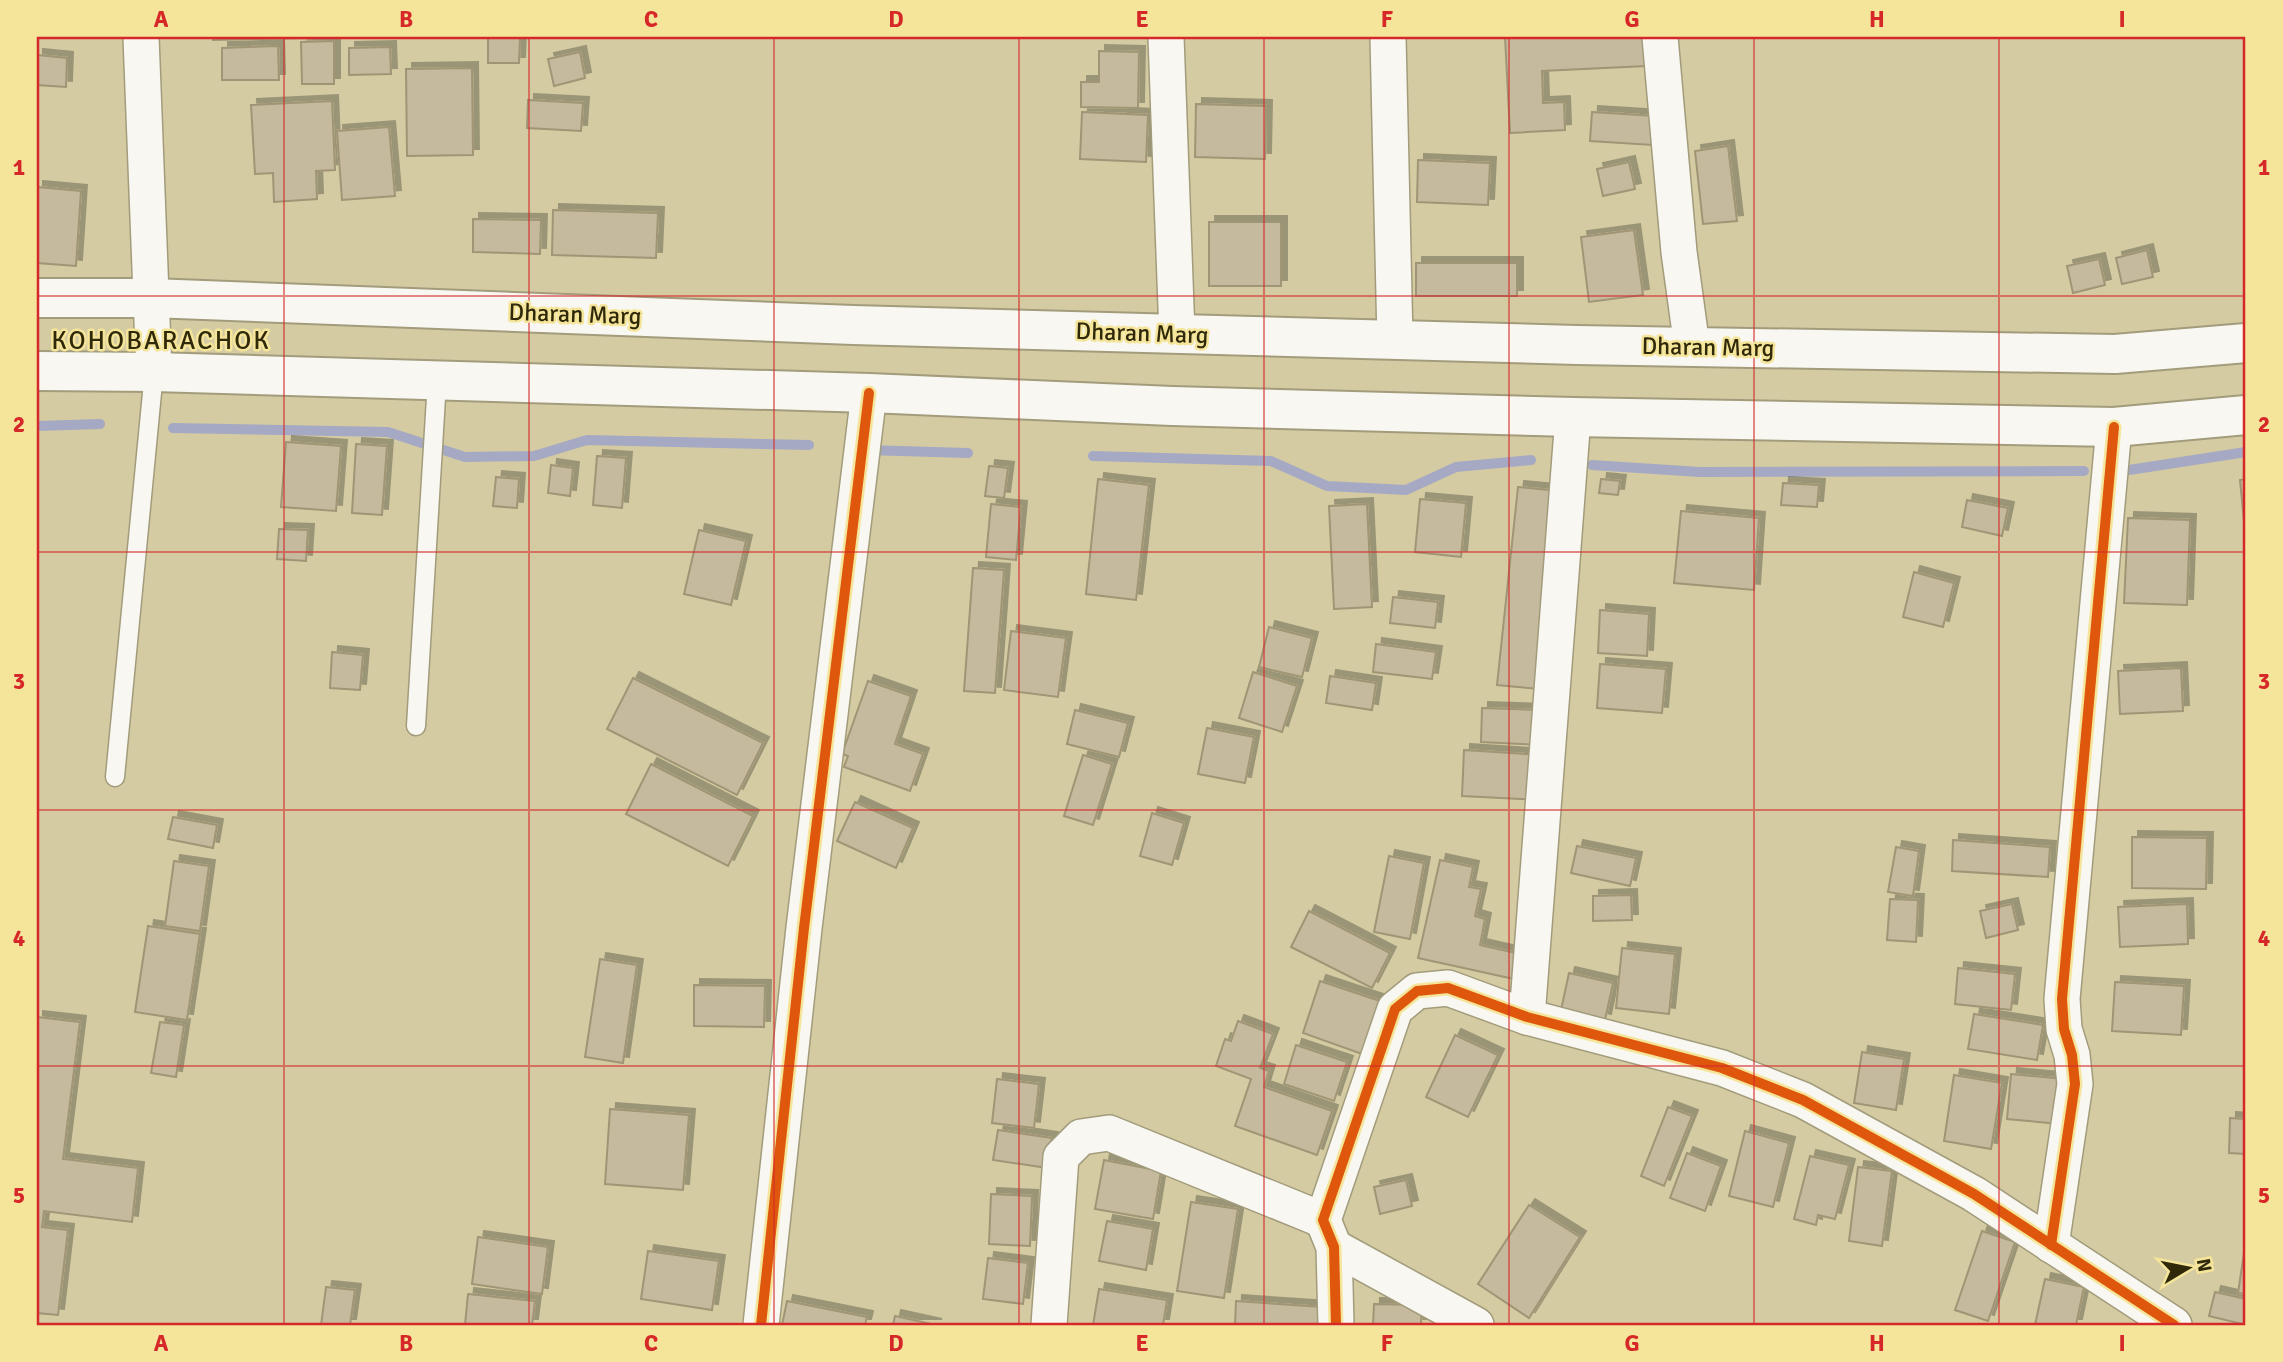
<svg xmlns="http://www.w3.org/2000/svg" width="2283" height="1362" viewBox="0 0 2283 1362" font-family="Signika,sans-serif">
	<defs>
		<filter id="shadow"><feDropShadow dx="6" dy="-6" stdDeviation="0" flood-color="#0004"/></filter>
	</defs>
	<rect width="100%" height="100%" fill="#d4cba2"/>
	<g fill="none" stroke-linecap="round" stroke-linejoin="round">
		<!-- stream -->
		<g stroke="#a5a9c4" stroke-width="10">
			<polyline points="37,426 100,424"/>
			<polyline points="173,428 388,432 465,457 534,456 587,440 809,445"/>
			<polyline points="866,450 968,453"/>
			<polyline points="1093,456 1271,461 1327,486 1406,490 1456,467 1531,460"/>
			<polyline points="1592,465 1700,472 2084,471"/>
			<polyline points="2129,470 2246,452"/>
		</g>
	</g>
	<!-- building -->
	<g fill="#c5ba9d" stroke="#a09575" stroke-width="2" filter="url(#shadow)">
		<polygon points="213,37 311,37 311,38 213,40"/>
		<polygon points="488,37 520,38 519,63 488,63"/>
		<polygon points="1505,37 1645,37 1646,66 1542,71 1543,103 1564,102 1565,130 1510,133"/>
		<polygon points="334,41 334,84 302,84 301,42"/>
		<polygon points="278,46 279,80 222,80 222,48"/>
		<polygon points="390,47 391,74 349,75 349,48"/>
		<polygon points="1099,51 1139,52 1138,108 1081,107 1081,82 1099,82"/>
		<polygon points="580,52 585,78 554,86 548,59"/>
		<polygon points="37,55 67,58 66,87 37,85"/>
		<polygon points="472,68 473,155 407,156 406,69"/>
		<polygon points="528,100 583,103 581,131 527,128"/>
		<polygon points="332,101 335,170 316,171 317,199 274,202 273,173 255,174 251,105"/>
		<polygon points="1196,104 1266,106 1265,159 1195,157"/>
		<polygon points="1082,112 1148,115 1146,162 1080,159"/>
		<polygon points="1592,112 1655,116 1653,145 1590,141"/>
		<polygon points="389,127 395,196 342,200 337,131"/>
		<polygon points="1728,146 1737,221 1703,224 1695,151"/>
		<polygon points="1418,160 1490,163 1488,205 1417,202"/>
		<polygon points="1629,162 1635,189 1603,196 1597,169"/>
		<polygon points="37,187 81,191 76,266 37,263"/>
		<polygon points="553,210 658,213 656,258 552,255"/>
		<polygon points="473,219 541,220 540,254 473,252"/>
		<rect x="1209" y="222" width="72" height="64"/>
		<polygon points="1634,230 1643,295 1589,302 1581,237"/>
		<polygon points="2147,250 2153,277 2122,284 2116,258"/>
		<polygon points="2099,259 2105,285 2073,293 2067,266"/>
		<rect x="1416" y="263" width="101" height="33"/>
		<polygon points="286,442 341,446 336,511 281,507"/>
		<polygon points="356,444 387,446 382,515 352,513"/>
		<polygon points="597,456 626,458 622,508 593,505"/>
		<polygon points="551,465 573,468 570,496 548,493"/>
		<polygon points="989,466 1008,468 1004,498 985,496"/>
		<polygon points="496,477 519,479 517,508 493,506"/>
		<polygon points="1098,479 1149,485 1136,600 1086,594"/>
		<polygon points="1601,479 1620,481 1618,495 1599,493"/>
		<polygon points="2246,479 2246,542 2240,480"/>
		<polygon points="1783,483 1819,485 1817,507 1781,505"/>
		<polygon points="1518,487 1560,491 1539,689 1497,685"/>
		<polygon points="1420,499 1466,503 1461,557 1415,552"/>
		<polygon points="1967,500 2008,508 2002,536 1962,527"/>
		<polygon points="991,504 1021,507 1016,560 986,557"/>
		<polygon points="1367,504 1372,607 1334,609 1329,506"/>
		<polygon points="1681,511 1759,518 1754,590 1674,583"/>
		<polygon points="2128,518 2190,520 2187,605 2124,603"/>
		<polygon points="279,529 308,530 306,561 277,559"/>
		<polygon points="699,530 746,541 731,605 684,594"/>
		<polygon points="973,568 1004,570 995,693 964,691"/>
		<polygon points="1914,572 1954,583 1943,627 1903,617"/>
		<polygon points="1393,597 1438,602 1435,628 1390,623"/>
		<polygon points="1600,610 1649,614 1647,656 1598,653"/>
		<polygon points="1269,627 1312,638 1302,677 1259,667"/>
		<polygon points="1011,631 1066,638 1058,697 1004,690"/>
		<polygon points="1376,644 1436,652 1432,679 1373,672"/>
		<polygon points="332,652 363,655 360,690 330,688"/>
		<polygon points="1600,664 1666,669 1662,713 1597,708"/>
		<polygon points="2181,668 2183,711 2120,714 2118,671"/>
		<polygon points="1253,672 1297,686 1282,732 1239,718"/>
		<polygon points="1330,676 1376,683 1372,710 1326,703"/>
		<polygon points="633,678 763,743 737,795 607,729"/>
		<polygon points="868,681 911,696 895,744 923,754 910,791 844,767 848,756 842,754"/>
		<polygon points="1482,708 1542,710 1541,745 1481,742"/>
		<polygon points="1075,710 1128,723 1119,757 1067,744"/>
		<polygon points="1207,728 1254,737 1245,783 1198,774"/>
		<polygon points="1464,750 1541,755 1538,800 1462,796"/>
		<polygon points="1083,755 1112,764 1093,825 1064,816"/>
		<polygon points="651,764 753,816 728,866 626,814"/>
		<polygon points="855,802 913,828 896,868 837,841"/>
		<polygon points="1152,813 1184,823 1172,865 1140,856"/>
		<polygon points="173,817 217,825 213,848 168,839"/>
		<polygon points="2132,837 2207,838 2206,889 2132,888"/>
		<polygon points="1953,840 2050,847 2048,877 1952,871"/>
		<polygon points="1577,846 1636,858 1630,886 1571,873"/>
		<polygon points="1896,847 1919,851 1913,896 1888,892"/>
		<polygon points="1389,856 1424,863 1410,939 1374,932"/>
		<polygon points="1440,860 1473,867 1469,887 1481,889 1475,916 1485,919 1480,945 1520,954 1514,979 1418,958"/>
		<polygon points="174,861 209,866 200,931 165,926"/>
		<polygon points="1631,895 1632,920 1593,921 1593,896"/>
		<polygon points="1890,899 1918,900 1916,942 1887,940"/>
		<polygon points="2012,904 2018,930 1986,938 1980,911"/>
		<polygon points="2187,904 2188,944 2120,947 2118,907"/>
		<polygon points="1309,911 1390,953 1372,988 1291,947"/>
		<polygon points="148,926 200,934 187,1020 135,1012"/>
		<polygon points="1622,948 1675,954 1669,1014 1616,1008"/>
		<polygon points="600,959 637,965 623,1063 585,1057"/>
		<polygon points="1958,968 2015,974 2011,1010 1955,1004"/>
		<polygon points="1569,973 1613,983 1605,1020 1561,1010"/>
		<polygon points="1320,981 1380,1001 1362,1054 1303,1033"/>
		<polygon points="2115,982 2184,986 2181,1035 2112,1031"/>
		<polygon points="694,985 765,986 764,1027 694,1026"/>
		<polygon points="1974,1014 2043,1025 2037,1060 1968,1049"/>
		<polygon points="37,1017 80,1022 63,1159 138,1168 132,1222 44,1211 42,1227 68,1230 58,1315 37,1313"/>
		<polygon points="1238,1021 1273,1034 1260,1068 1269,1071 1264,1087 1332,1111 1317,1155 1235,1126 1251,1079 1216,1066 1225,1039 1231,1041"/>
		<polygon points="160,1022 184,1025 176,1077 151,1073"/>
		<polygon points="1455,1035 1498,1055 1468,1117 1426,1097"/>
		<polygon points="1296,1045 1347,1062 1334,1101 1284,1084"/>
		<polygon points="1862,1052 1904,1059 1896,1110 1854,1103"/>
		<polygon points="2011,1074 2064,1079 2059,1124 2007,1119"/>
		<polygon points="1954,1075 2002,1083 1991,1149 1944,1141"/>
		<polygon points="997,1079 1039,1084 1034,1128 992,1123"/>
		<polygon points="1668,1107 1692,1116 1664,1186 1641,1176"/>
		<polygon points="610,1109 689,1115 683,1190 605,1184"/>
		<polygon points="2230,1118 2246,1119 2246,1154 2229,1153"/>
		<polygon points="998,1130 1052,1138 1048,1168 993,1160"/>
		<polygon points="1745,1131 1789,1143 1773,1207 1729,1196"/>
		<polygon points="1687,1153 1721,1166 1705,1211 1670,1198"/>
		<polygon points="1810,1156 1849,1165 1835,1219 1818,1215 1816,1225 1794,1219"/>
		<polygon points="1104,1160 1161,1171 1153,1219 1095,1209"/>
		<polygon points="1858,1167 1892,1171 1882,1246 1849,1241"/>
		<polygon points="1406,1180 1412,1206 1380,1214 1374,1187"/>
		<polygon points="991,1194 1032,1196 1030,1246 989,1244"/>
		<polygon points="1191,1202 1238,1209 1224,1298 1177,1291"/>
		<polygon points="1529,1205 1580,1237 1529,1318 1478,1284"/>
		<polygon points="1107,1221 1153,1229 1146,1270 1099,1261"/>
		<polygon points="1982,1231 2015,1242 1988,1321 1955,1310"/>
		<polygon points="478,1237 548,1247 542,1294 472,1284"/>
		<polygon points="648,1251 719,1261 712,1310 641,1299"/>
		<polygon points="2244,1253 2246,1254 2246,1294 2238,1293"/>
		<polygon points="988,1258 1028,1263 1023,1304 983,1299"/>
		<polygon points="2045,1279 2084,1287 2076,1325 2035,1325"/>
		<polygon points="326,1287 355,1290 350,1325 321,1325"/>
		<polygon points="1099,1289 1167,1300 1163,1325 1093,1325"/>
		<polygon points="2215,1292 2246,1299 2246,1325 2209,1316"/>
		<polygon points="468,1294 535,1301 532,1325 465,1325"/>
		<polygon points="787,1301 867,1317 865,1325 782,1325"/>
		<polygon points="1236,1301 1322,1307 1320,1325 1235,1325"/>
		<polygon points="1374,1304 1422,1305 1421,1325 1373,1325"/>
		<polygon points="895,1316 936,1325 893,1325"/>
	</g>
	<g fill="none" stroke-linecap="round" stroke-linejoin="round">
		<!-- lane casing -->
		<g stroke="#a29c7c" stroke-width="21">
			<g id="lane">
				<polyline points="416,726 437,381"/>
				<polyline points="115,777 154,372"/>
			</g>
		</g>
		<!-- street casing -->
		<g stroke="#a29c7c" stroke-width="38">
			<g id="street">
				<polyline points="141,37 154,372"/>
				<polyline points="1166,37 1177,334"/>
				<polyline points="1388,37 1395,340"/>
				<polyline points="1660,37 1679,252 1692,347"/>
				<polyline points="1527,1017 1573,417"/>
				<polyline points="2051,1245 2075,1084 2072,1055 2064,1029 2062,999 2114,427"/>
				<polyline points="1334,1247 1476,1325"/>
				<polyline points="761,1325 804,928 869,393"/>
				<polyline points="1049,1325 1061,1157 1081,1137 1109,1133 1323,1220"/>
				<polyline points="1336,1325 1334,1247 1323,1220 1395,1009 1417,991 1448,988 1527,1017 1722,1068 1803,1100 1974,1194 2174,1325"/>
			</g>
		</g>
		<!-- primary casing -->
		<g stroke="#a29c7c" stroke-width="42">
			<g id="primary">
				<polyline points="37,298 151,298 853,325 1577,345 2115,354 2246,343"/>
				<polyline points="37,371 154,372 869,393 1172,406 1573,417 2114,427 2246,415"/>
			</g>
		</g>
		<!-- lane -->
		<use href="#lane" stroke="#f9f7f1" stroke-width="18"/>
		<!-- street -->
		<use href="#street" stroke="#f9f7f1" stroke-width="35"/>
		<!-- primary -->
		<use href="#primary" stroke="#f9f7f1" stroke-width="38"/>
		<!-- cycleway casing -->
		<g stroke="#f5e59b" stroke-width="15">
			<g id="cycleway">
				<polyline points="2051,1245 2075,1084 2072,1055 2064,1029 2062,999 2114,427"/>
				<polyline points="761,1325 804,928 869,393"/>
				<polyline points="1336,1325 1334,1247 1323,1220 1395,1009 1417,991 1448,988 1527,1017 1722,1068 1803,1100 1974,1194 2174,1325"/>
			</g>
		</g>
		<!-- cycleway -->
		<use href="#cycleway" stroke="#df570c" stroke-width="10"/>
	</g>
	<!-- grid -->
	<path fill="none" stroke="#d62828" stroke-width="2" stroke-opacity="0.55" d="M284,37V1325M529,37V1325M774,37V1325M1019,37V1325M1264,37V1325M1509,37V1325M1754,37V1325M1999,37V1325M37,296H2246M37,552H2246M37,810H2246M37,1066H2246"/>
	<g text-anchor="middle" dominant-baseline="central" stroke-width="5" stroke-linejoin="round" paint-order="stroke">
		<!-- street labels -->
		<g font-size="24" fill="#2f2809" stroke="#f5e59b">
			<text transform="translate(575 314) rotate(2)">Dharan Marg</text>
			<text transform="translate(1142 333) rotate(2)">Dharan Marg</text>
			<text transform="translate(1708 347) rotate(1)">Dharan Marg</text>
		</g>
		<!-- neighbourhood labels -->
		<g font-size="26" letter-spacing="2" fill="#2f2809" stroke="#f5e59b">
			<text x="161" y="341">KOHOBARACHOK</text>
		</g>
	</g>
	<!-- border -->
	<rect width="2283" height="1362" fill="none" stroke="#f5e59b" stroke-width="77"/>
	<!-- north arrow -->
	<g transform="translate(2188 1268) rotate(80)" stroke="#f5e59b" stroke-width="5" paint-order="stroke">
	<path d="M0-5L12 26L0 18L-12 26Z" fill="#2f2809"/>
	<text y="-10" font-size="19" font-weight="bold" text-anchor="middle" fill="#2f2809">N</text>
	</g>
	<rect x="38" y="38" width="2206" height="1286" fill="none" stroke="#d62828" stroke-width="2.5"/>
	<g font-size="23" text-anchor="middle" font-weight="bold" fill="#d62828">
		<text x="161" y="27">A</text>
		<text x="406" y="27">B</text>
		<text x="651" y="27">C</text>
		<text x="896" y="27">D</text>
		<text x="1142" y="27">E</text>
		<text x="1387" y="27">F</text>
		<text x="1632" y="27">G</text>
		<text x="1877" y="27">H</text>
		<text x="2122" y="27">I</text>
		<text x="19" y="175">1</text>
		<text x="2264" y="175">1</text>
		<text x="19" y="432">2</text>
		<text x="2264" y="432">2</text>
		<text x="19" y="689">3</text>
		<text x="2264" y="689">3</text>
		<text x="19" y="946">4</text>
		<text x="2264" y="946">4</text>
		<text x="19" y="1203">5</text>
		<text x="2264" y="1203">5</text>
		<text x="161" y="1351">A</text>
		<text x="406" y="1351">B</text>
		<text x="651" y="1351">C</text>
		<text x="896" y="1351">D</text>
		<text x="1142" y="1351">E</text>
		<text x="1387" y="1351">F</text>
		<text x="1632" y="1351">G</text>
		<text x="1877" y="1351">H</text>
		<text x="2122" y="1351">I</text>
	</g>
</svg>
